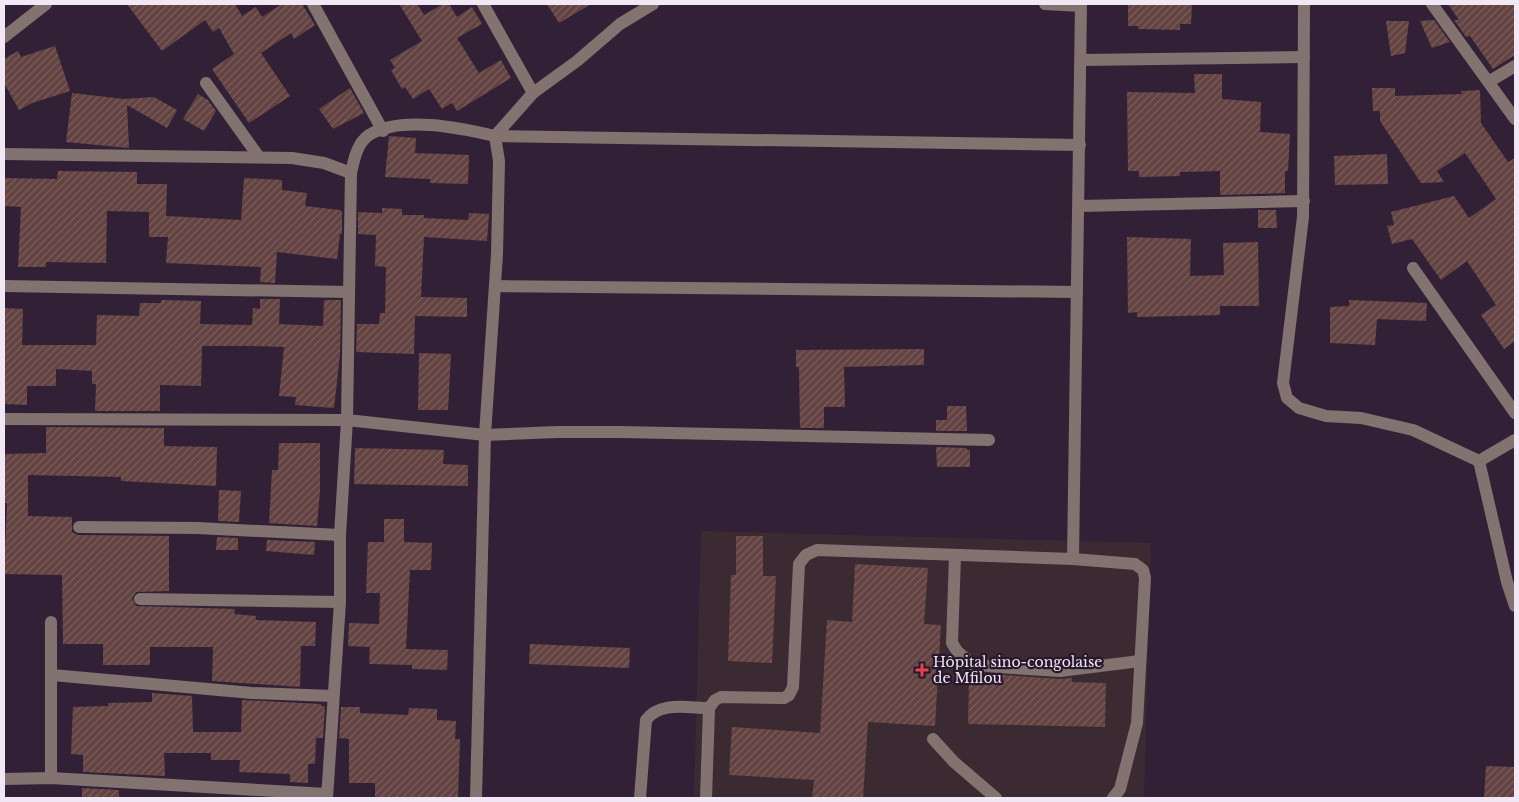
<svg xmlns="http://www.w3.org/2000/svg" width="1519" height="802" viewBox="0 0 1519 802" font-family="'Libre Baskerville',serif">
	<defs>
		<pattern id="building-hatch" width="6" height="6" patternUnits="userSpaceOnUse" patternTransform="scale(1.25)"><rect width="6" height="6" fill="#634341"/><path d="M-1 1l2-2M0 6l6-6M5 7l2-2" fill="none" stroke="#7a5e5d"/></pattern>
	</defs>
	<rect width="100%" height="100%" fill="#322136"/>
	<!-- medical -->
	<polygon fill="#3c2a32" points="701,531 1151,543 1144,798 694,798"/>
	<!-- building -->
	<g fill="url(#building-hatch)">
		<polygon points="127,4 235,4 242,16 256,7 262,17 282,4 302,4 315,25 294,39 291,33 261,53 290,96 249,123 212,69 234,54 219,28 213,32 205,20 162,51"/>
		<polygon points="399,4 417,4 424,15 443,4 449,4 457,17 472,7 482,24 457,38 479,73 501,60 511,78 457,111 452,103 442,109 429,89 413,99 405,87 402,89 391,70 395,68 390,60 422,41"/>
		<polygon points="547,4 591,4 559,23"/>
		<polygon points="1128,4 1192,4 1191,24 1180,24 1180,30 1138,29 1138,26 1128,26"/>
		<polygon points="1448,4 1515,4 1515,55 1493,69 1470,36 1466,37 1454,20 1459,20"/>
		<polygon points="1434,20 1450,42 1432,48 1420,21"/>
		<polygon points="1386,21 1409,21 1405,53 1391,56"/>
		<polygon points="55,46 70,91 32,103 19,110 4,83 4,59 18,51 21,57"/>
		<polygon points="1194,74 1222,74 1222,99 1261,102 1260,132 1290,134 1288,171 1285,171 1285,193 1220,195 1220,171 1180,172 1180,176 1139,177 1139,171 1128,171 1127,92 1195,93"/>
		<polygon points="350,88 364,113 333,129 319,109"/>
		<polygon points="1372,88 1395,88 1395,96 1462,94 1461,91 1480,90 1481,123 1508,162 1515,158 1515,341 1504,349 1481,315 1496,305 1467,261 1441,280 1412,239 1392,244 1387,226 1394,225 1391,212 1454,196 1469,218 1496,199 1465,153 1437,171 1444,182 1421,183 1380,121 1380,111 1373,111"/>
		<polygon points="72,93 124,99 154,97 177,110 167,128 127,105 129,148 66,142"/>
		<polygon points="198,94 208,100 216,111 204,131 183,119"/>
		<polygon points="389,136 416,138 415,153 469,155 468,184 430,183 430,179 385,177"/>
		<polygon points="1387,154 1388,184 1335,185 1334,156"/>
		<polygon points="58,171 137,172 137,184 167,184 166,216 241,220 244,178 282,180 282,190 307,193 305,206 340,210 342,212 342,234 340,234 337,259 277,252 275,283 260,282 261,267 166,263 168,237 149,237 149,212 107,211 106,263 46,262 46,267 18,267 21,207 4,206 4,178 57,179"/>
		<polygon points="382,208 402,209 402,215 424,215 424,218 468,220 469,213 489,214 487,241 424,237 421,297 467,298 467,317 415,316 414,354 356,352 357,324 379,324 380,313 385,313 386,267 375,266 376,235 358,234 358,212 382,213"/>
		<polygon points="1258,210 1276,210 1277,228 1258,228"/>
		<polygon points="1127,237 1191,239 1190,276 1224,275 1223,243 1258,242 1259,306 1220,306 1220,315 1137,317 1137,312 1128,313"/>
		<polygon points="260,299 280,299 279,324 323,326 324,300 341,300 340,355 334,408 295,405 296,397 279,396 284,347 250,346 202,346 201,386 160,385 160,411 95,411 96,384 92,384 92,371 56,369 56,386 27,386 27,405 4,404 4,308 23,309 22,345 96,345 97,315 139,316 140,303 161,303 161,300 201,301 200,324 252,325 253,308 260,309"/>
		<polygon points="1349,300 1427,303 1426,321 1377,319 1375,345 1330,343 1330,307 1349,306"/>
		<polygon points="924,349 924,365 844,367 845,407 824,407 824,428 800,428 799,367 796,367 796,350"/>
		<polygon points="419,353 451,354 448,410 418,410"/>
		<polygon points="947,406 966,406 967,431 936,431 936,420 947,420"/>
		<polygon points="46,427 164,428 164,446 217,447 216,486 121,481 121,477 28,475 28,516 72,517 72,532 78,535 169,536 169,591 136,592 132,598 136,606 235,609 234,614 256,616 256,620 316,622 315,646 301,646 300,687 212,681 213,647 150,647 150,665 103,665 103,644 63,644 62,575 4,574 7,503 4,503 4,454 46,453"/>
		<polygon points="279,443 320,443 320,491 317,526 269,523 272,470 278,470"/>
		<polygon points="936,447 967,448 967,450 970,450 970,467 937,467"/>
		<polygon points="355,448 444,450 443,464 468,465 468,486 354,484"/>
		<polygon points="219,490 241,491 239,522 218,521"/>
		<polygon points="384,519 404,519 404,542 432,543 431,570 410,570 406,649 448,650 447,670 412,669 412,665 369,664 370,647 348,646 349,623 379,624 380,593 366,593 368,542 384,542"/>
		<polygon points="736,536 763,536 763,576 776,576 772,663 728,661 731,575 736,575"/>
		<polygon points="217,537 238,538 238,550 216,550"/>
		<polygon points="267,540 315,542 314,555 266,551"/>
		<polygon points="855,564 928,568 924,624 941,625 935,726 868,722 863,798 812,798 814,780 729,775 732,727 820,733 827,620 852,622"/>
		<polygon points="530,644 630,648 629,668 529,664"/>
		<polygon points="1002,675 1059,679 1072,678 1072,682 1106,683 1105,727 968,724 969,681 1002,681"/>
		<polygon points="152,693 192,696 193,732 241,732 242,700 321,704 321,706 325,706 323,738 316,738 315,764 308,764 308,783 290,782 290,774 239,772 240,760 211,760 211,753 164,753 165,776 83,772 83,755 71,754 73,707 108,706 108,703 152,702"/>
		<polygon points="341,707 360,707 360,713 408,715 409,708 437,709 437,720 456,721 455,739 460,739 458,798 375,798 375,783 349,783 349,739 339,738"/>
		<polygon points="1486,766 1515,767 1515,798 1484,798"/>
		<polygon points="82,788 119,790 119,798 82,798"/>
	</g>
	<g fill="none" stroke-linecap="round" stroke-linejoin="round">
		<!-- minor -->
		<g stroke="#827270" stroke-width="12">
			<polyline points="313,4 383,131"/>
			<polyline points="483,4 533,93"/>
			<polyline points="1045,4 1081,6"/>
			<polyline points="1304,4 1303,217 1283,383 1287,398 1299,408 1326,416 1361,418 1413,430 1479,461 1507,582 1515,606"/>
			<polyline points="1432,4 1515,119"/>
			<polyline points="4,37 46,4"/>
			<polyline points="1081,60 1304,57"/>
			<polyline points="1490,81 1515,66"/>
			<polyline points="206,83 259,157"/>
			<polyline points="495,136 533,93 577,61 620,24 653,4"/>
			<polyline points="4,154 292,158 324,163 351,173"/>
			<polyline points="1079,206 1304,201"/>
			<polyline points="1413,268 1515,413"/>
			<polyline points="4,286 349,292"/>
			<polyline points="495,286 1077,292"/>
			<polyline points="4,419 347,420 485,435 557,432 621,432 989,440"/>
			<polyline points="1479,461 1515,440"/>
			<polyline points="79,527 197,528 340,535"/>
			<polyline points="955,556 952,643 957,651 972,664 997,667 1060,671 1140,661"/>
			<polyline points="1073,559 1081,4"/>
			<polyline points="140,599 340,602"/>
			<polyline points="52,675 252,693 333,696"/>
			<polyline points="933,739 954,762 996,798"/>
			<polyline points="51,778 51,622"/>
			<polyline points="4,779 51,778 327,794"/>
			<path d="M327,798L340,602V535L347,420L351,173C354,160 357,143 369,135C400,115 461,128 495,136L1080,145"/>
			<polyline points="476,798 485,435 497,254 499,161 495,136"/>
			<path d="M640,798L646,720C660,701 688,708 709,708"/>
			<polyline points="706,798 709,708 715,700 721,697 784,698 789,695 793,687 799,564 806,555 817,550 1073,559 1135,564 1143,570 1145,578 1137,723 1120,789 1113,798"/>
		</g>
	</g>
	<!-- markers -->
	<path fill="#e0444e" stroke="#28182c" stroke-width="2" d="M919.5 662.5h5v5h5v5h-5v5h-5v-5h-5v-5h5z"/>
	<g text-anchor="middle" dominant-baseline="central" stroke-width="4.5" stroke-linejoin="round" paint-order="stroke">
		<!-- poi labels -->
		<g font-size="14" fill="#f2e7f5" stroke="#28182c" text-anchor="start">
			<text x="933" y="662">Hôpital sino-congolaise<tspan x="933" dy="16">de Mfilou</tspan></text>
		</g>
	</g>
	<!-- border -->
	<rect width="1519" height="802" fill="none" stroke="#f2e7f5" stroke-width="10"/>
</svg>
